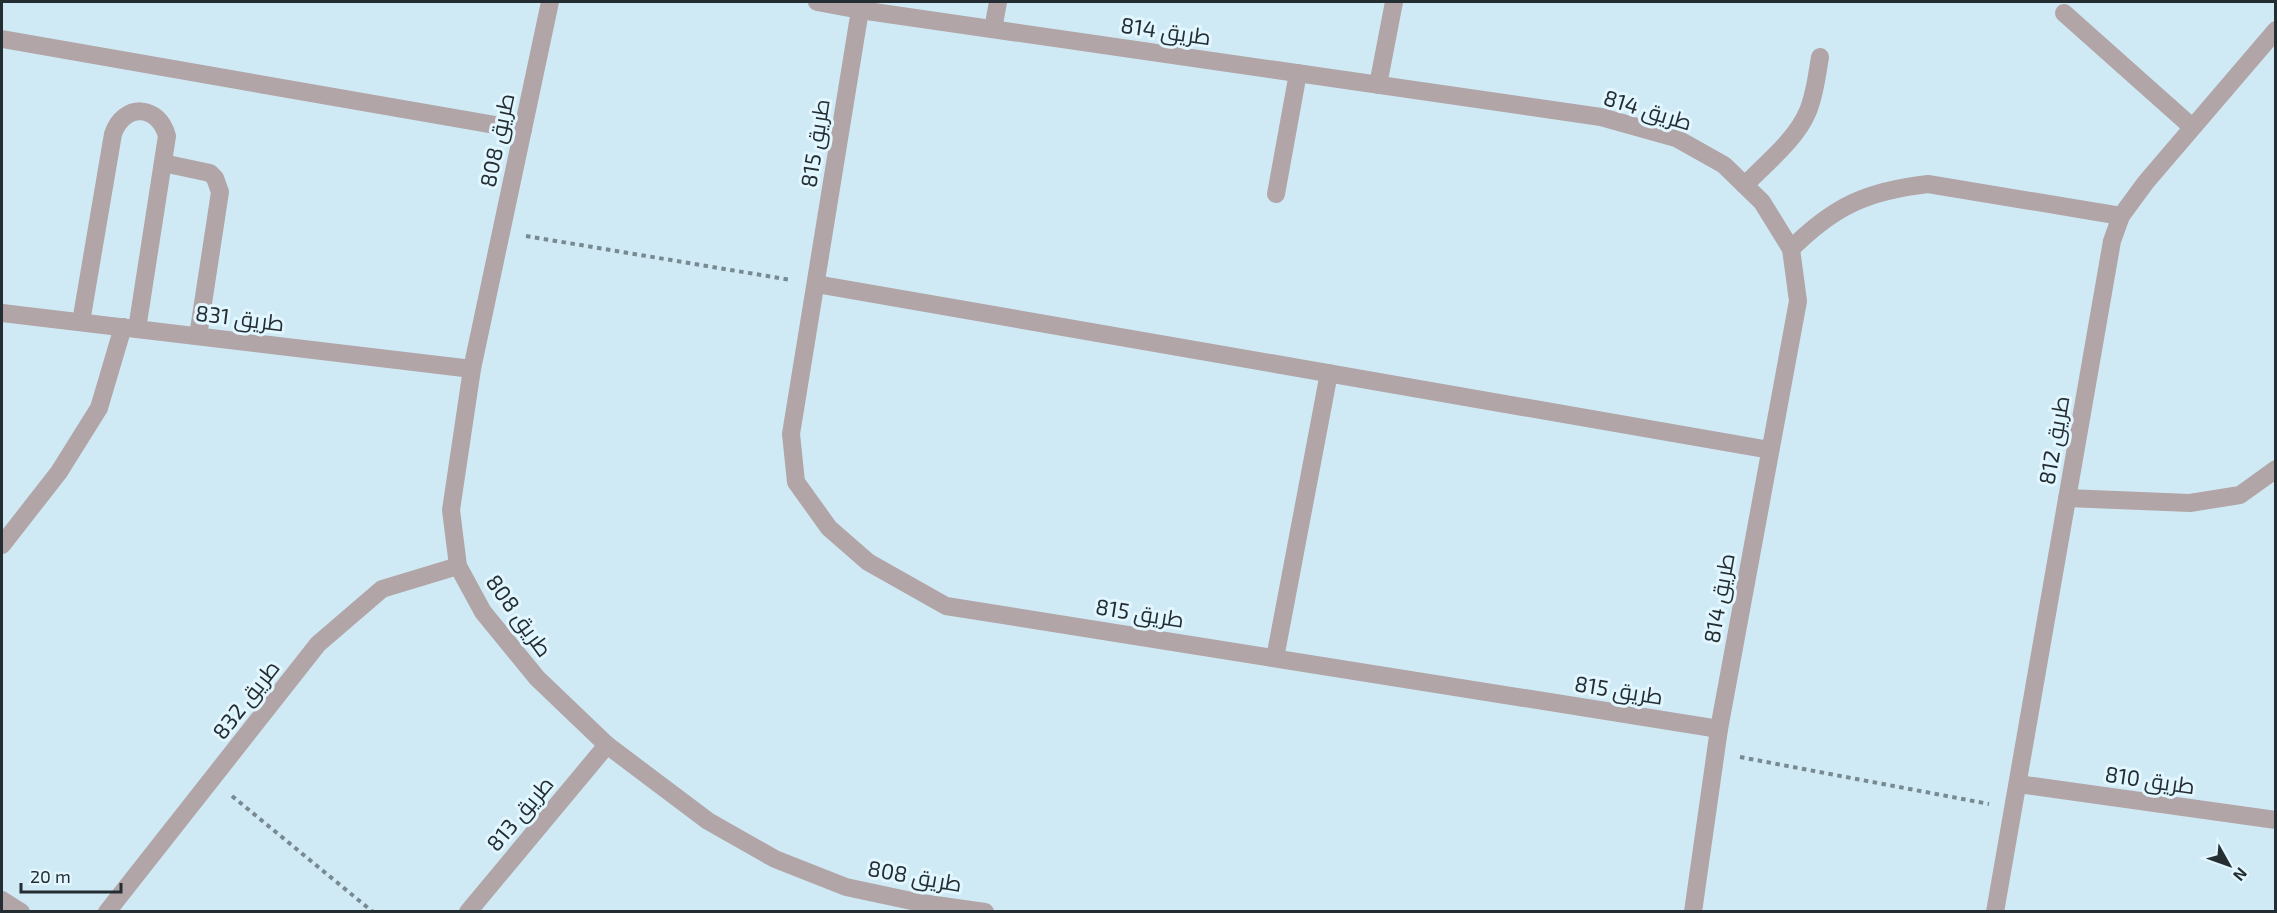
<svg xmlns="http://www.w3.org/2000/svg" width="2277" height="913" viewBox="0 0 2277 913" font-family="'Exo 2',Cairo,sans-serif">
	<rect width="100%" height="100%" fill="#d0eaf5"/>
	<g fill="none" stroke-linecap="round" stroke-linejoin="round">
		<!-- path -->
		<g stroke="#788a91" stroke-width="4" stroke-dasharray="4.5 4.5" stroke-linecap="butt">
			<polyline points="526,236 791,280"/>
			<polyline points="1740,757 1989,804"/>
			<polyline points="232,796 373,912"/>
		</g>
		<!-- minor -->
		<g stroke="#b1a5a7" stroke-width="18">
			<polyline points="550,2 472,369 451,510 458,566 483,612 537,678 607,745 708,821 775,859 846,887 921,903 985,912"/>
			<polyline points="817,2 860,10 1601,117 1676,138 1724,165 1762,202 1791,249 1798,301 1719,729 1693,912"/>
			<polyline points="860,10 791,434 796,482 829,528 868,562 946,606 1719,729"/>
			<polyline points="2064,13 2192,127"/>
			<polyline points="993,29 998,2"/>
			<polyline points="2,39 523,130"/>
			<polyline points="1378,85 1394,2"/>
			<polyline points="163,163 210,173 215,178 220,192 198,336"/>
			<path d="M1745,185C1766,163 1796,140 1808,111C1815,94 1817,75 1820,57"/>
			<polyline points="1276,194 1298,73"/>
			<path d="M1791,249C1834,206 1867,191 1928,184L2121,216"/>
			<polyline points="816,284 1770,450"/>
			<polyline points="2,313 472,369"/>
			<path d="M81,322L113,134C124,103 158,104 167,136L137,329"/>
			<polyline points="2067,498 2190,503 2240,495 2276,469"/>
			<polyline points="2,545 59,472 99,408 123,327"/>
			<polyline points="1275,658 1329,373"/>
			<polyline points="2018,784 2276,820"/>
			<polyline points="2,900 21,912"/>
			<polyline points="107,912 318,644 382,589 458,566"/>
			<polyline points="468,912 607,745"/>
			<polyline points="1995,912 2112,241 2121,216 2146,182 2276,30"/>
		</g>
	</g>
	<g text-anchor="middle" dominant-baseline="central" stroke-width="6" stroke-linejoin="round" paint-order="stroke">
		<!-- street labels -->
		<g font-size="22" fill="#242e32" stroke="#e1f6ff">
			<text transform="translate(1166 30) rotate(8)">طريق 814</text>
			<text transform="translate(1648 109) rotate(17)">طريق 814</text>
			<text transform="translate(496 140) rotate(-78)">طريق 808</text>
			<text transform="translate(814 143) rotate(-81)">طريق 815</text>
			<text transform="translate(240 317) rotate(7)">طريق 831</text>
			<text transform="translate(2053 440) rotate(-80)">طريق 812</text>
			<text transform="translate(1718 598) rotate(-80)">طريق 814</text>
			<text transform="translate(1140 612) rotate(9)">طريق 815</text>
			<text transform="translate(520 615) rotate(54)">طريق 808</text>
			<text transform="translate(1619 689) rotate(9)">طريق 815</text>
			<text transform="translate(245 699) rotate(-52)">طريق 832</text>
			<text transform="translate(2150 779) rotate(8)">طريق 810</text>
			<text transform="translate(519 813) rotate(-50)">طريق 813</text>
			<text transform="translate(915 875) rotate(10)">طريق 808</text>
		</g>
	</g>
	<!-- border -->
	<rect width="2277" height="913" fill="none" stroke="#242e32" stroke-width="6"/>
	<!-- north arrow -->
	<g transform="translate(2229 865) rotate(130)" stroke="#e1f6ff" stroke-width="4.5" paint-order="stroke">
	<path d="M0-4.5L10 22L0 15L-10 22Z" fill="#242e32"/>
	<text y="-9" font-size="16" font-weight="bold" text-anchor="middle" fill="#242e32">N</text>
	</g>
	<!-- scale -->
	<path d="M21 883v9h100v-9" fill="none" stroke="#242e32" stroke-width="3"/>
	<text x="30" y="883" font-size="18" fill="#242e32" stroke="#e1f6ff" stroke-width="4.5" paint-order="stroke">20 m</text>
</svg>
